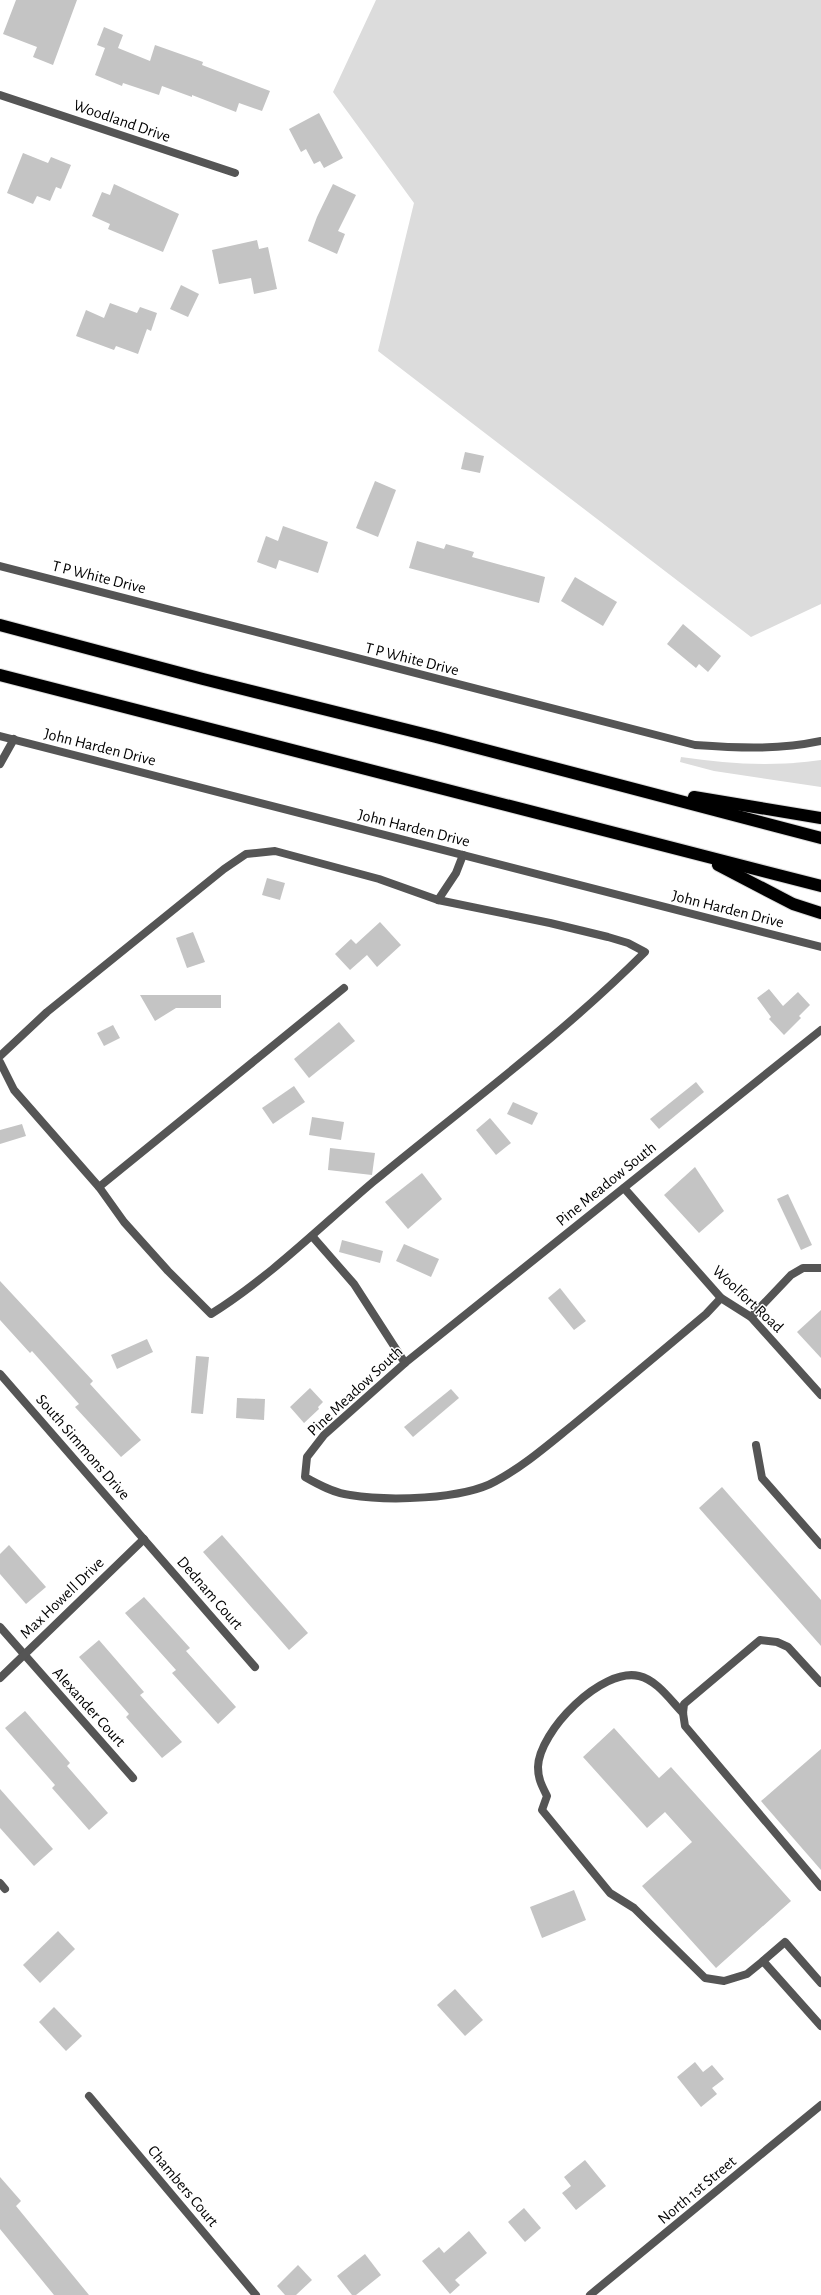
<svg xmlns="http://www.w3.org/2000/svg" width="821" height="2295" viewBox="0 0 821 2295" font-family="'Alegreya Sans',sans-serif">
	<rect width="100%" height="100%" fill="#fff"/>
	<!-- green -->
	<g fill="#dcdcdc">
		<polygon points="376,0 821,0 821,604 751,637 378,351 414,203 333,92"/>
		<path d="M681,757C728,764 774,767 821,760V787L714,771L680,762Z"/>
	</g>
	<!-- building -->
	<g fill="#c4c4c4">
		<polygon points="16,0 77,0 53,65 33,57 37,47 3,34"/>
		<polygon points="104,27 123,35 118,48 150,61 155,45 203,62 202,65 270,91 262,111 239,103 236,112 192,95 192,97 162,86 159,95 123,83 122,86 95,75 105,48 97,45"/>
		<polygon points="319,113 343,158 324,168 320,161 314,164 306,149 301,152 289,129"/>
		<polygon points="23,153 48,163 51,157 71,165 61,189 56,187 50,201 37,196 33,204 7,193"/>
		<polygon points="114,184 179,214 163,252 108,229 110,224 92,216 102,192 110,195"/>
		<polygon points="333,184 356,195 338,231 345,234 337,254 308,241 317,217"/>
		<polygon points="257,240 259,249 268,247 277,289 254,294 251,278 219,284 212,250"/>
		<polygon points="181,285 199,294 188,317 170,309"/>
		<polygon points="110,303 137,313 140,307 157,313 151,331 147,329 138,354 116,346 114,350 76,336 86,310 104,318"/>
		<polygon points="465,452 484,456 480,473 461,469"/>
		<polygon points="375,481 396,490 378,537 356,528"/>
		<polygon points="283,526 328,542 318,573 279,560 276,569 257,562 266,536 278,541"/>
		<polygon points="417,541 444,549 446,544 474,552 472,557 545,577 539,603 409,568"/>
		<polygon points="575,577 617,602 603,626 561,601"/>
		<polygon points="683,624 721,656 708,672 699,664 696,668 667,644"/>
		<polygon points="267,878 285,883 280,900 262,895"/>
		<polygon points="380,922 401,945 377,967 367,955 350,970 335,954 351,939 356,944"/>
		<polygon points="193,932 205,962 187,968 176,938"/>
		<polygon points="769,989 783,1006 798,992 810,1005 799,1016 801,1018 784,1035 769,1019 771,1017 757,998"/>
		<polygon points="140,995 221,995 221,1008 176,1008 155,1021"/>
		<polygon points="339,1022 355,1041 309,1078 294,1059"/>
		<polygon points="113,1025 120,1038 104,1046 97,1033"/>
		<polygon points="696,1082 704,1092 659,1129 650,1119"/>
		<polygon points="294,1086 305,1102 273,1124 262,1108"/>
		<polygon points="513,1102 538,1113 532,1125 507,1114"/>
		<polygon points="312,1117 344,1122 341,1140 309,1135"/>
		<polygon points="490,1118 511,1143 496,1155 476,1130"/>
		<polygon points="22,1124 26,1136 0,1144 0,1130"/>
		<polygon points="330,1148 375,1153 372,1175 328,1170"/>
		<polygon points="695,1167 724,1211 699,1233 664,1195"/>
		<polygon points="422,1173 442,1199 408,1229 385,1202"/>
		<polygon points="788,1194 812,1245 801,1250 777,1199"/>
		<polygon points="342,1240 383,1251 380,1263 339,1252"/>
		<polygon points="404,1244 439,1259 431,1277 396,1261"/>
		<polygon points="0,1281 93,1381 90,1384 141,1440 121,1457 75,1407 79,1404 32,1351 30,1353 0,1320"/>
		<polygon points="560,1288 586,1321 574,1330 548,1298"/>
		<polygon points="821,1310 821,1358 797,1332"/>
		<polygon points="147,1339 153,1352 117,1369 111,1355"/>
		<polygon points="196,1356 209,1357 203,1414 191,1413"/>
		<polygon points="310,1388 323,1402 318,1407 319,1409 304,1423 290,1407"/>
		<polygon points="451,1389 459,1398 413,1437 404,1427"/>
		<polygon points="237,1398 265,1399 264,1420 236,1418"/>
		<polygon points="722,1487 821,1600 821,1646 699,1508"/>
		<polygon points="222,1535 308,1633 289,1650 203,1552"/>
		<polygon points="9,1545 46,1587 26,1604 0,1574 0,1554"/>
		<polygon points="144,1597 190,1648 186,1651 236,1707 218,1724 172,1673 176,1670 125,1613"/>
		<polygon points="99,1640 144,1692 140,1695 182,1742 162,1758 126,1717 129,1714 79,1657"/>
		<polygon points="25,1711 70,1763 67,1766 108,1813 89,1830 52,1788 55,1785 5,1728"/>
		<polygon points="614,1728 659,1778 671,1767 791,1901 716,1968 642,1886 692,1842 665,1812 647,1828 583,1757"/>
		<polygon points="821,1749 821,1870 761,1801"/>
		<polygon points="0,1789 53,1849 34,1866 0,1828"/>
		<polygon points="574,1890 586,1920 542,1938 530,1907"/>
		<polygon points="58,1931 75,1949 40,1983 23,1965"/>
		<polygon points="455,1989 483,2020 465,2036 437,2005"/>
		<polygon points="54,2007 82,2036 66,2051 39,2022"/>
		<polygon points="695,2062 703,2072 712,2065 724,2079 712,2088 717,2094 701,2107 677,2077"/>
		<polygon points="585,2160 606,2186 576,2210 562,2193 571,2186 564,2177"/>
		<polygon points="0,2177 21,2201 16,2206 89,2295 54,2295 0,2229"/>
		<polygon points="524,2208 541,2228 525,2242 508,2222"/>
		<polygon points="469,2231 487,2253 455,2280 460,2285 450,2294 422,2261 439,2247 444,2253"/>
		<polygon points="365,2254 381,2275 356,2295 352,2295 337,2276"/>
		<polygon points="298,2265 312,2280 296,2295 285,2295 277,2286"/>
	</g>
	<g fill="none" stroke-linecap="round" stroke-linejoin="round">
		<!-- motorway casing -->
		<g stroke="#dbdbdb" stroke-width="14">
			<g id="motorway">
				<polyline points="0,625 203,679 436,737 821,838"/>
				<polyline points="0,675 821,886"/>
				<polyline points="694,797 821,818"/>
				<polyline points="718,865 793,904 821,913"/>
			</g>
		</g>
		<!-- service -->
		<g stroke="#555" stroke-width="8">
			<polyline points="821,1683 788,1647 777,1642 760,1640 684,1704 683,1713 685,1726 821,1887"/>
			<path d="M683,1713C671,1701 657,1680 639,1676C602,1667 539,1731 538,1767C538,1779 542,1786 547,1796L542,1810L610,1893L634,1908L705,1978L724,1981L747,1974L763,1961L821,2026"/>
			<polyline points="763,1961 785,1942 821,1983"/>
		</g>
		<!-- minor -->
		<g stroke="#555" stroke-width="8">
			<polyline points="0,95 235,173"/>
			<polyline points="0,764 14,739"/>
			<polyline points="438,900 456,873 463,855"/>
			<path d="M0,1056L47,1012L224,869L246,854L275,851L379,879L438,900L550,923L608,937L628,943L645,952C561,1036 465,1106 373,1182C320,1227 270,1277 211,1314L168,1271L124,1222L99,1187L14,1090L0,1062"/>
			<polyline points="99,1187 344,988"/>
			<polyline points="624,1188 721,1298 751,1317 821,1395"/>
			<polyline points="312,1236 354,1284 405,1363"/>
			<path d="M721,1298L706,1314C662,1351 618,1388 574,1424C549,1444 524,1466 496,1481C463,1500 387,1501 350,1495C334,1493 319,1485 305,1477L307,1457L324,1435L405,1363L821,1030"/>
			<polyline points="751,1317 791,1275 803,1268 821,1268"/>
			<polyline points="0,1374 255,1667"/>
			<polyline points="756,1445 762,1478 821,1545"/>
			<polyline points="0,1627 133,1778"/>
			<polyline points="0,1678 144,1539"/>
			<polyline points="0,1883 5,1889"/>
			<polyline points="89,2096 256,2295"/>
		</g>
		<!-- tertiary -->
		<g stroke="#555" stroke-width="8">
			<path d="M0,566L695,745C738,748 779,750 821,741"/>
			<polyline points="0,736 821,947"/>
			<polyline points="590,2295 821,2105"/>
		</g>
		<!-- motorway -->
		<use href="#motorway" stroke="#000" stroke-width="12"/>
	</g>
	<g text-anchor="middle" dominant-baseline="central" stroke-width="3" stroke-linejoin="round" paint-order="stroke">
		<!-- street labels -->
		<g font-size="16" fill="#000" stroke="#fff">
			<text transform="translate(122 121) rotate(19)">Woodland Drive</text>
			<text transform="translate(99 577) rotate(14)">T P White Drive</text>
			<text transform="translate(412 659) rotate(14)">T P White Drive</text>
			<text transform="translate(100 747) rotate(14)">John Harden Drive</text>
			<text transform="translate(414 828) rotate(14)">John Harden Drive</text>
			<text transform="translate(728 909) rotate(14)">John Harden Drive</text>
			<text transform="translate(606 1184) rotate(-39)">Pine Meadow South</text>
			<text transform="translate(748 1299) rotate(43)">Woolfort Road</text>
			<text transform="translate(355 1391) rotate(-43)">Pine Meadow South</text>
			<text transform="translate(83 1447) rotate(49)">South Simmons Drive</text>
			<text transform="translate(210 1593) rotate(49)">Dednam Court</text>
			<text transform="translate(62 1598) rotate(-44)">Max Howell Drive</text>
			<text transform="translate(89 1707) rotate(48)">Alexander Court</text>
			<text transform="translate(183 2186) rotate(50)">Chambers Court</text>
			<text transform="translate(697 2190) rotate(-40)">North 1st Street</text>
		</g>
	</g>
</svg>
